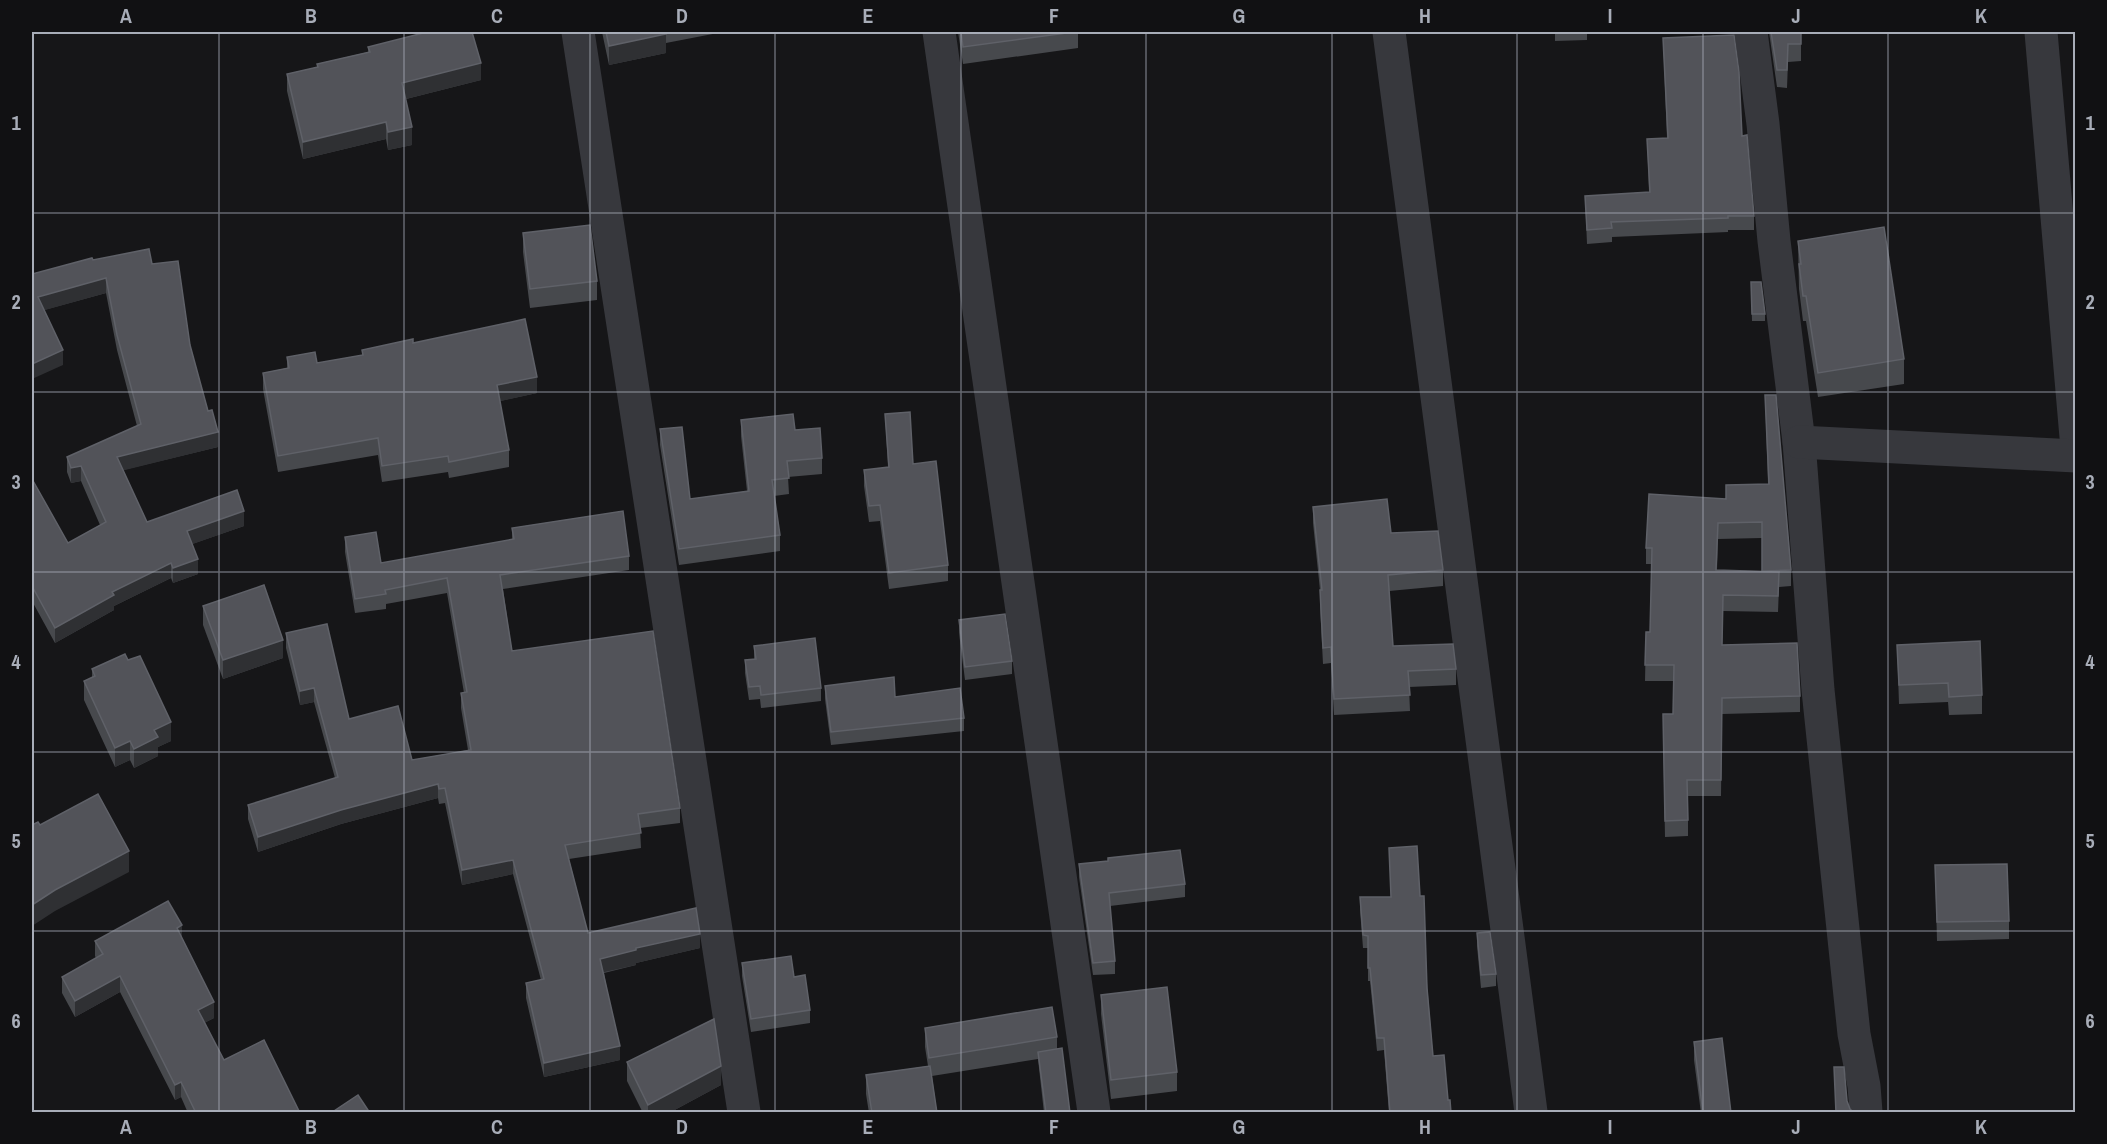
<svg xmlns="http://www.w3.org/2000/svg" width="2107" height="1144" viewBox="0 0 2107 1144" font-family="'Archivo Narrow',sans-serif">
	<rect width="100%" height="100%" fill="#161618"/>
	<g fill="none" stroke-linecap="round" stroke-linejoin="round">
		<!-- minor -->
		<g stroke="#37383d" stroke-width="33">
			<polyline points="578,32 744,1112"/>
			<polyline points="939,32 1094,1112"/>
			<polyline points="1389,32 1531,1112"/>
			<polyline points="1751,32 1763,124 1774,241 1799,442 1818,690 1854,1034 1864,1086 1866,1112"/>
			<polyline points="2041,32 2076,437"/>
			<polyline points="1799,442 2076,456"/>
		</g>
	</g>
	<!-- wall -->
	<g fill="#47494d" fill-rule="evenodd">
		<polygon points="602,32 723,32 666,43 666,53 609,65"/>
		<polygon points="958,32 1078,32 1078,48 963,64"/>
		<polygon points="1555,32 1587,32 1587,40 1555,41"/>
		<polygon points="1769,32 1801,32 1801,61 1788,62 1787,88 1777,87"/>
		<polygon points="1663,38 1742,136 1754,216 1754,230 1728,230 1728,232 1612,237 1612,242 1587,244 1585,196 1649,192 1647,139 1667,138"/>
		<polygon points="368,47 481,80 406,99 412,145 388,150 386,139 303,159 287,91 287,74 317,67 317,64 368,52"/>
		<polygon points="523,233 597,281 597,300 530,308 523,252"/>
		<polygon points="1798,241 1904,359 1904,384 1818,397 1806,321 1803,321 1799,289"/>
		<polygon points="93,260 152,264 190,345 218,447 123,470 147,522 244,526 192,544 198,574 173,583 171,578 114,606 114,610 55,643 32,601 32,479 68,543 100,525 81,481 71,483 67,472 67,457 137,426 117,350 106,293 44,310 63,365 32,274"/>
		<polygon points="1751,282 1765,314 1765,321 1752,321"/>
		<polygon points="413,343 537,393 500,401 509,450 509,467 449,478 448,472 382,482 378,455 278,472 263,389 263,373 287,368 287,357 317,363 362,355 362,350"/>
		<path d="M1765,395L1791,570V586L1779,587L1778,612L1723,611L1722,645L1800,696V712L1722,714L1721,796H1688V836L1665,837L1663,730L1673,714L1674,681H1645L1646,632H1650L1652,564H1646V548L1726,499L1768,484ZM1762,538V571L1717,570L1718,539Z"/>
		<polygon points="885,414 913,464 948,565 948,581 889,589 880,521 869,522 864,486 864,470 888,467"/>
		<polygon points="741,420 795,430 822,458 822,474 788,477 789,494 774,496 780,535 780,551 679,565 660,445 660,429 690,499 747,491 741,436"/>
		<polygon points="1313,507 1391,533 1443,570 1443,586 1389,591 1393,646 1456,669 1456,685 1409,687 1410,711 1334,715 1331,663 1323,664 1320,606 1320,590 1313,523"/>
		<polygon points="512,528 629,556 629,570 503,589 512,651 680,808 680,823 640,828 641,848 569,859 588,933 700,948 636,963 636,965 604,973 620,1060 544,1077 526,998 526,983 541,980 513,874 462,885 445,803 439,804 438,798 341,824 258,852 248,819 248,805 335,778 314,702 300,705 286,648 286,633 349,719 412,760 468,750 461,708 461,693 464,693 447,593 386,604 386,609 355,613 345,552 345,537 381,563 512,540"/>
		<polygon points="203,606 283,658 223,679 203,625"/>
		<polygon points="959,620 1012,661 1012,674 965,680 959,633"/>
		<polygon points="1897,645 1982,695 1982,714 1949,715 1948,702 1899,704"/>
		<polygon points="754,646 821,688 821,701 761,708 760,699 749,700 745,673 745,660 754,659"/>
		<polygon points="92,669 171,741 158,747 158,756 134,768 130,760 115,767 84,700 84,681 92,678"/>
		<polygon points="825,686 895,697 964,718 964,731 831,745 825,699"/>
		<polygon points="1389,848 1420,896 1433,1056 1448,1100 1451,1113 1389,1113 1384,1050 1377,1051 1370,981 1368,981 1368,948 1363,948 1360,910 1360,897 1391,897"/>
		<polygon points="1108,861 1185,884 1185,897 1110,906 1115,961 1115,974 1093,975 1079,877 1079,864"/>
		<polygon points="1935,865 2009,921 2009,939 1937,941"/>
		<polygon points="1477,933 1496,974 1496,986 1481,988 1477,946"/>
		<polygon points="182,938 214,1018 204,1023 224,1060 300,1113 188,1113 181,1097 175,1100 120,992 75,1017 62,993 62,977 96,958 95,956 95,941"/>
		<polygon points="742,963 794,977 810,1010 810,1023 751,1032 742,976"/>
		<polygon points="1101,995 1177,1072 1177,1091 1111,1099 1101,1014"/>
		<polygon points="925,1028 1057,1037 1057,1049 1070,1113 1044,1113 1038,1059 932,1076 937,1113 869,1113 866,1094 866,1075 928,1066 925,1047"/>
		<polygon points="1694,1042 1731,1113 1701,1113 1694,1060"/>
		<polygon points="627,1062 721,1085 669,1113 643,1113 627,1081"/>
	</g>
	<!-- shaded-wall -->
	<g fill="#2f3033">
		<polygon points="666,34 666,53 609,65 609,46"/>
		<polygon points="481,63 481,80 402,100 402,83"/>
		<polygon points="386,122 386,139 303,159 303,142"/>
		<polygon points="412,127 412,145 388,150 388,132"/>
		<polygon points="106,278 106,293 38,312 38,297"/>
		<polygon points="63,350 63,365 32,379 32,364"/>
		<polygon points="537,377 537,393 497,402 497,385"/>
		<polygon points="218,432 218,447 117,472 117,457"/>
		<polygon points="81,466 81,481 71,483 71,468"/>
		<polygon points="244,511 244,526 187,546 187,531"/>
		<polygon points="1718,523 1718,539 1716,586 1716,570"/>
		<polygon points="198,559 198,574 173,583 173,568"/>
		<polygon points="171,563 171,578 114,606 114,610 55,643 55,628 112,592"/>
		<polygon points="283,640 283,658 223,679 223,660"/>
		<polygon points="314,688 314,702 300,705 300,691"/>
		<polygon points="171,722 171,741 158,747 158,756 134,768 134,749 154,730"/>
		<polygon points="130,741 130,760 115,767 115,748"/>
		<polygon points="438,784 438,798 341,824 258,852 258,837 341,810"/>
		<polygon points="129,851 129,872 55,911 32,926 32,905 55,890"/>
		<polygon points="513,860 513,874 462,885 462,870"/>
		<polygon points="182,925 182,940 177,928"/>
		<polygon points="700,934 700,948 636,963 636,965 600,973 600,959 636,948"/>
		<polygon points="120,976 120,992 75,1017 75,1001"/>
		<polygon points="214,1002 214,1018 198,1026 198,1010"/>
		<polygon points="620,1046 620,1060 544,1077 544,1063"/>
		<polygon points="721,1066 721,1085 669,1113 648,1113 648,1105"/>
		<polygon points="181,1082 181,1097 175,1100 175,1085"/>
	</g>
	<!-- building -->
	<g fill="#525359" stroke="#5f6168" stroke-width="1.5">
		<polygon points="427,32 472,32 481,63 402,83 412,127 388,132 386,122 303,142 287,74 318,67 317,64 370,52 368,47"/>
		<polygon points="606,32 665,32 666,34 609,46"/>
		<polygon points="961,32 1074,32 963,47"/>
		<polygon points="1771,32 1801,32 1801,44 1788,44 1787,70 1777,70"/>
		<polygon points="1734,35 1739,72 1742,136 1747,135 1754,216 1728,216 1728,218 1611,222 1612,228 1587,230 1585,196 1650,192 1647,139 1668,138 1663,38"/>
		<polygon points="590,225 597,281 530,289 523,233"/>
		<polygon points="1884,227 1904,359 1818,373 1806,296 1803,296 1799,264 1801,264 1798,241"/>
		<polygon points="149,249 152,264 178,261 190,345 208,411 212,410 218,432 117,457 147,522 237,490 244,511 187,531 198,559 173,568 171,563 112,592 114,595 55,628 32,586 32,479 68,543 106,522 81,466 71,468 67,457 141,424 117,335 106,278 38,297 63,350 32,364 32,274 92,258 93,260"/>
		<polygon points="1751,282 1761,282 1765,314 1752,314"/>
		<polygon points="525,319 537,377 497,385 509,450 449,462 448,456 382,466 378,438 278,456 263,373 289,368 287,357 315,352 317,363 363,355 362,350 413,339 413,343"/>
		<polygon points="1765,395 1776,395 1791,570 1762,571 1762,522 1718,523 1716,570 1779,572 1778,596 1723,595 1722,645 1797,643 1800,696 1722,698 1721,780 1687,780 1688,820 1665,821 1663,714 1673,714 1674,665 1645,665 1646,632 1650,632 1652,548 1646,548 1649,494 1726,499 1726,485 1769,484"/>
		<polygon points="910,412 913,464 936,461 948,565 889,573 880,505 869,506 864,470 889,467 885,414"/>
		<polygon points="793,414 795,430 820,428 822,458 787,461 789,478 772,480 780,535 679,549 660,429 682,427 690,499 749,491 741,420"/>
		<polygon points="1387,499 1391,533 1438,531 1443,570 1388,575 1393,646 1453,644 1456,669 1408,671 1410,695 1334,699 1331,647 1323,648 1320,590 1322,590 1313,507"/>
		<polygon points="623,511 629,556 500,575 512,651 653,631 680,808 638,814 641,833 565,845 588,933 696,908 700,934 636,948 636,950 600,959 620,1046 544,1063 526,983 544,979 513,860 462,870 445,788 439,789 438,784 341,810 258,837 248,805 338,777 314,688 300,691 286,633 327,624 349,719 398,706 412,760 471,750 461,693 467,692 447,578 385,590 386,594 355,599 345,537 376,532 381,563 514,539 512,528"/>
		<polygon points="264,585 283,640 223,660 203,606"/>
		<polygon points="1005,614 1012,661 965,667 959,620"/>
		<polygon points="815,638 821,688 761,695 760,686 749,687 745,660 756,659 754,646"/>
		<polygon points="1980,641 1982,695 1949,697 1948,683 1899,685 1897,645"/>
		<polygon points="125,654 128,660 140,656 171,722 154,730 158,737 134,749 130,741 115,748 84,681 95,676 92,669"/>
		<polygon points="894,677 895,697 960,688 964,718 831,732 825,686"/>
		<polygon points="98,794 129,851 55,890 32,905 32,825 38,822 40,825"/>
		<polygon points="1417,846 1420,896 1424,896 1427,988 1433,1056 1444,1055 1448,1100 1450,1100 1451,1113 1390,1113 1384,1038 1377,1038 1370,968 1368,968 1368,936 1363,935 1360,897 1391,897 1389,848"/>
		<polygon points="1180,850 1185,884 1109,893 1115,961 1093,963 1079,864 1108,861 1108,858"/>
		<polygon points="2007,864 2009,921 1937,922 1935,865"/>
		<polygon points="168,901 182,925 177,928 214,1002 198,1010 224,1060 264,1040 300,1113 196,1113 181,1082 175,1085 120,976 75,1001 62,977 103,954 95,941"/>
		<polygon points="1490,932 1496,974 1481,975 1477,933"/>
		<polygon points="791,956 794,977 805,975 810,1010 751,1019 742,963"/>
		<polygon points="1167,987 1177,1072 1111,1080 1101,995"/>
		<polygon points="1052,1007 1057,1037 929,1058 925,1028"/>
		<polygon points="714,1019 721,1066 648,1105 627,1062"/>
		<polygon points="1722,1038 1731,1113 1703,1113 1694,1042"/>
		<polygon points="1062,1048 1070,1113 1046,1113 1038,1052"/>
		<polygon points="930,1066 937,1113 872,1113 866,1075"/>
		<polygon points="1834,1067 1844,1067 1847,1101 1850,1109 1854,1113 1836,1113"/>
		<polygon points="358,1095 370,1113 331,1113"/>
	</g>
	<!-- grid -->
	<path fill="none" stroke="#a8adb8" stroke-width="1.5" stroke-opacity="0.55" d="M219,32V1112M404,32V1112M590,32V1112M775,32V1112M961,32V1112M1146,32V1112M1332,32V1112M1517,32V1112M1703,32V1112M1888,32V1112M32,213H2076M32,392H2076M32,572H2076M32,752H2076M32,931H2076"/>
	<!-- border -->
	<rect width="2107" height="1144" fill="none" stroke="#111113" stroke-width="66"/>
	<rect x="33" y="33" width="2041" height="1078" fill="none" stroke="#a8adb8" stroke-width="2"/>
	<g font-size="20" text-anchor="middle" font-weight="bold" fill="#a8adb8">
		<text x="126" y="23">A</text>
		<text x="311" y="23">B</text>
		<text x="497" y="23">C</text>
		<text x="682" y="23">D</text>
		<text x="868" y="23">E</text>
		<text x="1054" y="23">F</text>
		<text x="1239" y="23">G</text>
		<text x="1425" y="23">H</text>
		<text x="1610" y="23">I</text>
		<text x="1796" y="23">J</text>
		<text x="1981" y="23">K</text>
		<text x="16" y="130">1</text>
		<text x="2090" y="130">1</text>
		<text x="16" y="309">2</text>
		<text x="2090" y="309">2</text>
		<text x="16" y="489">3</text>
		<text x="2090" y="489">3</text>
		<text x="16" y="669">4</text>
		<text x="2090" y="669">4</text>
		<text x="16" y="848">5</text>
		<text x="2090" y="848">5</text>
		<text x="16" y="1028">6</text>
		<text x="2090" y="1028">6</text>
		<text x="126" y="1134">A</text>
		<text x="311" y="1134">B</text>
		<text x="497" y="1134">C</text>
		<text x="682" y="1134">D</text>
		<text x="868" y="1134">E</text>
		<text x="1054" y="1134">F</text>
		<text x="1239" y="1134">G</text>
		<text x="1425" y="1134">H</text>
		<text x="1610" y="1134">I</text>
		<text x="1796" y="1134">J</text>
		<text x="1981" y="1134">K</text>
	</g>
</svg>
